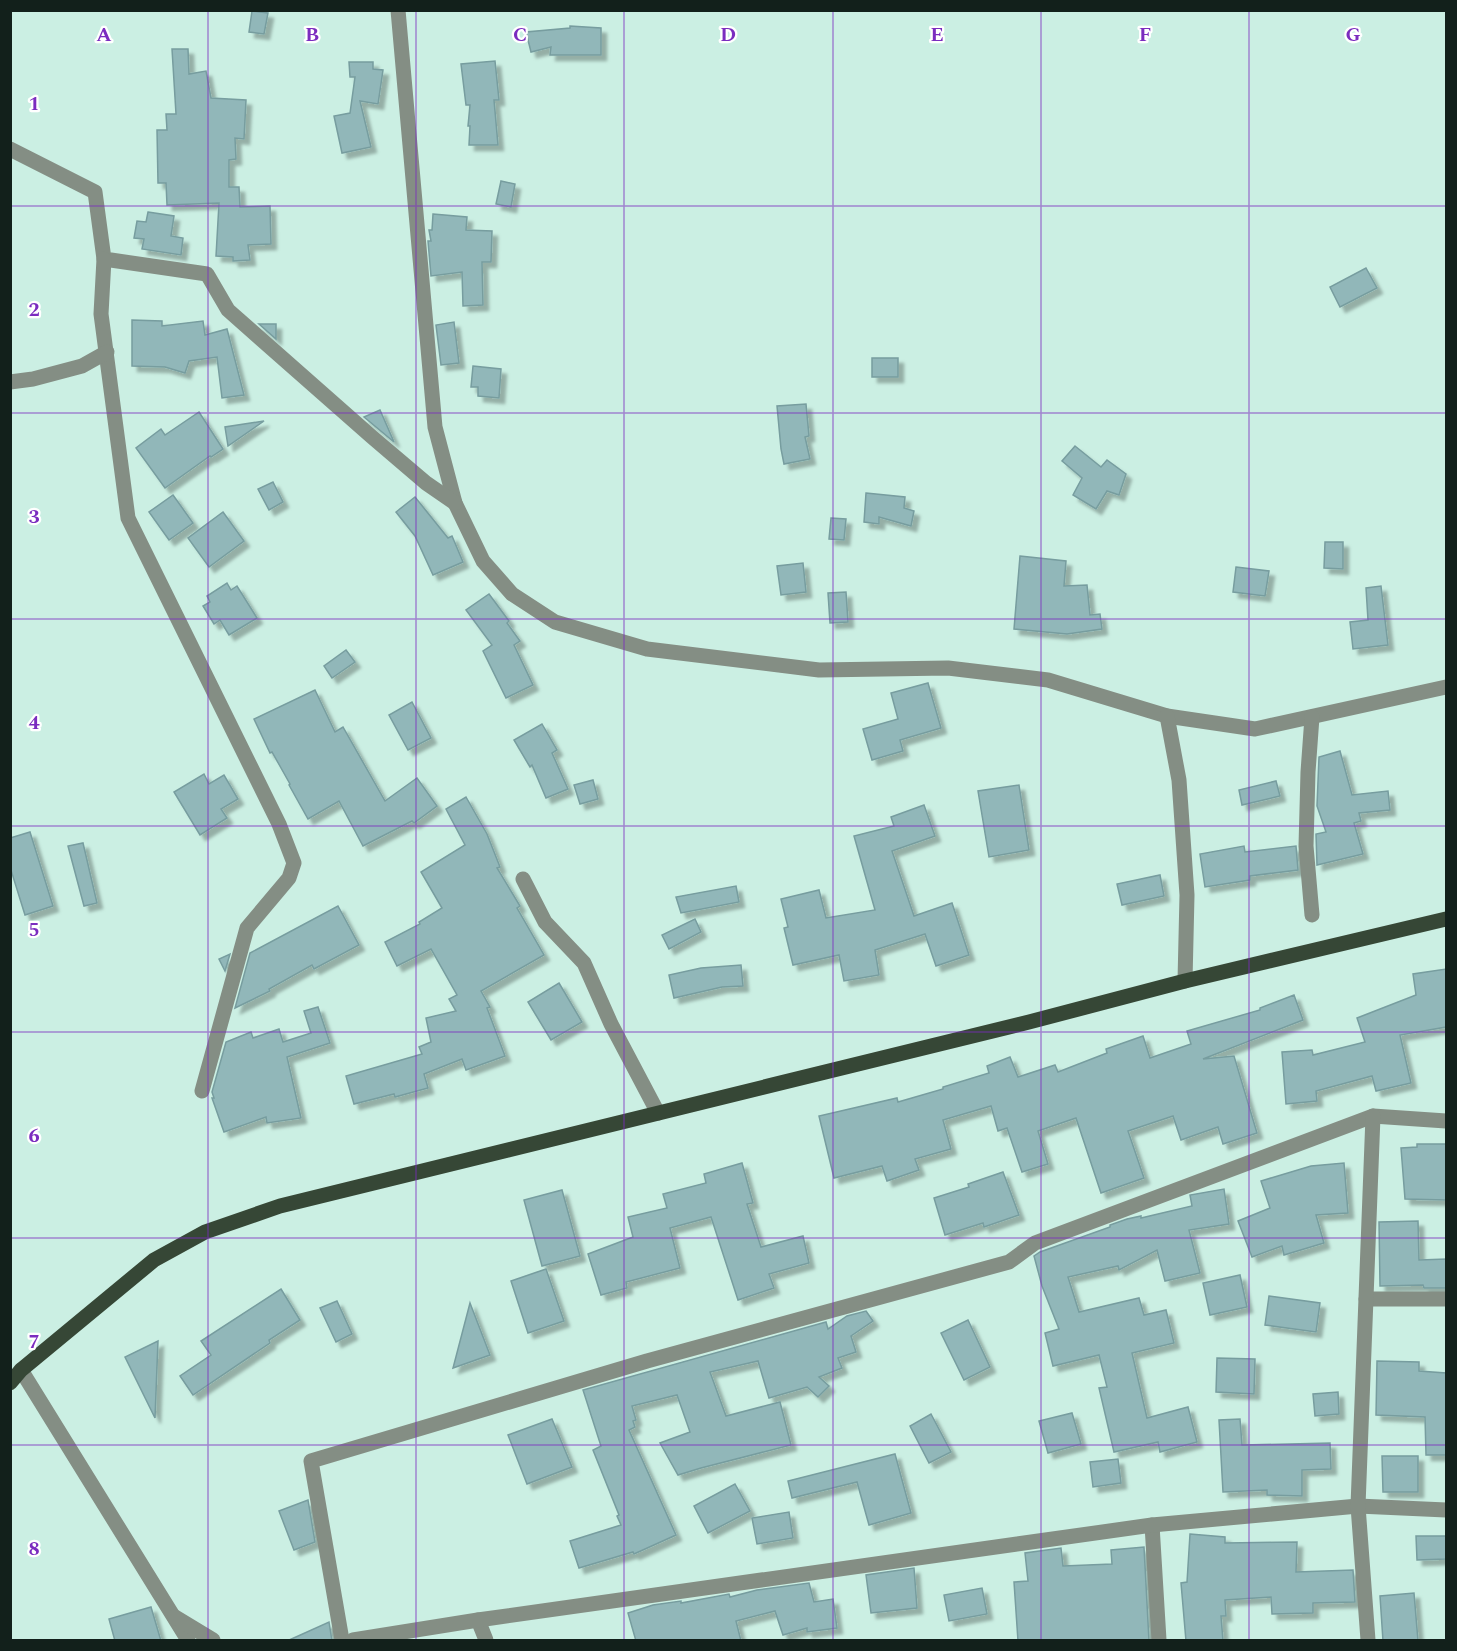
<svg xmlns="http://www.w3.org/2000/svg" width="1457" height="1651" viewBox="0 0 1457 1651" font-family="Spectral,serif">
	<defs>
		<filter id="shadow"><feDropShadow dx="5.5" dy="5.5" stdDeviation="1.5" flood-color="#0004"/></filter>
	</defs>
	<rect width="100%" height="100%" fill="#cbefe3"/>
	<!-- building -->
	<g fill="#91b7b9" stroke="#779d9f" stroke-width="1.5" filter="url(#shadow)">
		<polygon points="252,11 268,13 264,34 249,32"/>
		<polygon points="570,26 601,28 601,55 550,55 551,47 531,52 526,32 570,28"/>
		<polygon points="172,49 188,49 189,74 206,71 211,98 246,100 244,139 235,138 236,159 229,160 229,187 239,187 240,207 270,206 271,244 248,245 250,260 233,261 233,257 216,256 219,203 167,205 166,183 158,183 157,130 167,130 166,114 176,114"/>
		<polygon points="495,61 499,100 494,100 498,145 469,145 470,126 468,126 470,105 466,105 461,64"/>
		<polygon points="349,62 373,62 373,69 383,70 378,104 360,101 371,147 342,153 334,116 350,113 355,77 350,77"/>
		<polygon points="501,181 515,184 511,207 496,204"/>
		<polygon points="148,212 174,216 171,236 183,238 181,255 142,249 144,239 134,238 137,221 146,222"/>
		<polygon points="433,214 467,217 466,230 492,231 491,262 482,262 483,305 463,306 462,272 431,276 428,241 431,241 429,230 432,230"/>
		<polygon points="1366,268 1377,288 1340,307 1330,287"/>
		<polygon points="132,320 162,321 162,326 203,321 205,335 227,329 244,395 222,398 217,357 189,361 185,373 165,367 132,366"/>
		<polygon points="454,322 459,363 441,365 436,325"/>
		<polygon points="259,324 276,324 276,339"/>
		<rect x="872" y="358" width="26" height="19"/>
		<polygon points="473,366 501,369 499,398 478,396 478,387 471,387"/>
		<polygon points="806,404 809,436 805,437 810,459 784,464 781,449 777,406"/>
		<polygon points="380,410 394,442 364,417"/>
		<polygon points="199,412 223,449 211,457 210,456 165,488 136,448 161,429 165,435"/>
		<polygon points="264,421 228,446 225,427"/>
		<polygon points="1075,446 1101,467 1107,460 1126,474 1119,495 1107,491 1096,509 1073,495 1082,478 1062,461"/>
		<polygon points="273,482 283,502 269,510 258,489"/>
		<polygon points="866,493 905,497 904,508 914,511 911,526 879,517 879,524 864,522"/>
		<polygon points="173,495 193,523 169,540 149,512"/>
		<polygon points="415,497 448,538 452,536 463,562 433,575 415,536 396,512"/>
		<polygon points="223,512 244,541 209,567 188,538"/>
		<polygon points="831,518 846,519 844,540 829,539"/>
		<polygon points="1325,542 1343,542 1343,569 1324,568"/>
		<polygon points="1020,556 1066,561 1064,586 1087,585 1090,615 1100,614 1102,629 1067,634 1014,629"/>
		<polygon points="803,563 806,592 781,595 777,566"/>
		<polygon points="1236,567 1269,571 1265,596 1233,592"/>
		<polygon points="227,583 231,590 237,586 257,618 229,635 220,620 214,624 203,606 210,602 207,596"/>
		<polygon points="1381,586 1388,645 1353,649 1350,622 1368,620 1366,588"/>
		<polygon points="846,592 848,622 830,623 828,593"/>
		<polygon points="489,594 509,621 507,623 520,641 514,645 533,685 506,698 483,651 492,645 466,610"/>
		<polygon points="346,650 355,662 332,678 324,666"/>
		<polygon points="928,683 941,728 900,740 903,751 872,760 863,729 898,719 891,693"/>
		<polygon points="315,690 335,732 343,727 385,801 417,778 437,806 414,823 412,821 363,846 339,801 308,819 289,785 290,784 272,752 270,753 254,719"/>
		<polygon points="412,702 431,738 408,750 389,715"/>
		<polygon points="542,724 557,750 552,753 568,789 546,798 532,765 530,767 514,740"/>
		<polygon points="1340,751 1352,795 1388,791 1390,810 1359,813 1361,821 1354,823 1363,854 1317,865 1316,834 1326,832 1317,806 1319,757"/>
		<polygon points="204,774 209,784 224,775 238,799 221,809 227,818 200,835 174,792"/>
		<polygon points="593,780 598,799 580,804 574,785"/>
		<polygon points="1276,781 1280,796 1242,805 1239,790"/>
		<polygon points="1019,785 1029,850 989,857 978,791"/>
		<polygon points="466,797 487,834 500,867 497,868 520,906 517,908 544,955 481,991 490,1007 487,1008 505,1056 466,1070 462,1059 424,1074 428,1088 395,1097 394,1094 354,1104 346,1076 422,1054 419,1047 431,1042 426,1018 456,1011 449,999 457,995 431,949 397,966 385,942 420,924 419,922 442,908 421,872 465,845 446,809"/>
		<polygon points="924,805 935,836 892,851 914,916 952,903 969,955 936,966 925,934 875,950 879,975 844,981 839,955 793,965 784,928 788,927 781,899 819,890 826,918 875,910 854,836 894,826 891,817"/>
		<polygon points="30,832 53,906 25,915 10,867 10,838"/>
		<polygon points="83,843 97,903 84,906 68,846"/>
		<polygon points="1244,846 1245,852 1296,846 1298,870 1250,876 1250,880 1205,887 1200,854"/>
		<polygon points="1160,875 1164,896 1122,905 1117,884"/>
		<polygon points="736,886 739,902 681,913 676,897"/>
		<polygon points="338,906 359,945 314,969 312,965 269,989 270,991 235,1008 250,953"/>
		<polygon points="695,919 701,932 669,949 662,935"/>
		<polygon points="230,954 225,971 219,959"/>
		<polygon points="741,965 743,986 722,987 674,998 669,975 701,968"/>
		<polygon points="1446,969 1446,1027 1400,1035 1411,1083 1376,1091 1372,1076 1316,1091 1317,1101 1286,1104 1282,1052 1312,1050 1313,1055 1365,1042 1357,1018 1416,995 1413,974"/>
		<polygon points="559,983 582,1022 551,1040 528,1002"/>
		<polygon points="1294,995 1303,1020 1203,1059 1234,1056 1257,1133 1223,1144 1218,1127 1181,1140 1173,1116 1128,1131 1144,1178 1101,1193 1076,1118 1038,1131 1048,1164 1022,1172 1007,1128 998,1131 991,1106 943,1120 951,1149 915,1159 919,1170 887,1181 882,1166 834,1178 819,1116 897,1098 898,1102 943,1089 943,1087 989,1073 987,1066 1010,1057 1018,1077 1055,1065 1058,1072 1107,1053 1106,1049 1143,1036 1150,1058 1191,1044 1187,1031 1260,1010 1260,1008"/>
		<polygon points="318,1007 330,1043 287,1057 301,1118 267,1123 266,1117 224,1132 212,1098 214,1098 212,1092 226,1042 251,1032 253,1038 279,1029 283,1042 311,1033 304,1011"/>
		<polygon points="1417,1144 1446,1144 1446,1200 1405,1199 1401,1148 1417,1147"/>
		<polygon points="742,1163 753,1203 747,1204 761,1247 803,1236 809,1263 769,1274 774,1288 738,1300 711,1217 670,1228 680,1268 626,1282 627,1288 601,1295 588,1254 633,1237 628,1217 667,1208 663,1194 706,1183 704,1174"/>
		<polygon points="1344,1163 1348,1213 1316,1215 1324,1243 1284,1255 1282,1246 1252,1257 1238,1221 1270,1208 1261,1181 1311,1166"/>
		<polygon points="1003,1172 1019,1215 984,1227 983,1223 945,1235 934,1198 969,1187 968,1184"/>
		<polygon points="1224,1189 1229,1224 1189,1230 1200,1273 1165,1281 1157,1250 1119,1270 1118,1266 1068,1277 1079,1312 1139,1298 1144,1315 1166,1310 1174,1343 1132,1353 1147,1418 1188,1407 1197,1442 1160,1452 1158,1442 1114,1452 1099,1388 1107,1387 1099,1355 1053,1366 1045,1333 1059,1329 1042,1286 1034,1256 1040,1252 1110,1227 1110,1225 1127,1219 1141,1216 1141,1218 1192,1206 1190,1195"/>
		<polygon points="562,1190 580,1256 542,1266 524,1200"/>
		<polygon points="1418,1221 1419,1260 1446,1259 1446,1288 1424,1288 1423,1285 1380,1286 1379,1222"/>
		<polygon points="546,1269 564,1321 528,1333 511,1281"/>
		<polygon points="1240,1275 1247,1307 1210,1315 1203,1283"/>
		<polygon points="281,1289 300,1320 269,1340 270,1343 193,1395 180,1376 211,1355 201,1341"/>
		<polygon points="1269,1296 1320,1303 1316,1332 1265,1325"/>
		<polygon points="337,1301 352,1334 336,1342 320,1308"/>
		<polygon points="470,1303 490,1355 453,1368"/>
		<polygon points="866,1311 873,1321 851,1336 856,1352 838,1358 842,1368 819,1377 829,1386 818,1397 807,1387 769,1398 758,1361 710,1372 726,1416 780,1402 791,1445 701,1468 678,1475 660,1443 690,1432 677,1395 632,1406 636,1420 633,1421 635,1427 629,1430 676,1535 634,1554 633,1552 579,1568 570,1541 621,1525 617,1516 619,1515 593,1450 601,1446 583,1390 826,1322 828,1329 847,1316"/>
		<polygon points="968,1320 990,1367 964,1380 941,1333"/>
		<polygon points="158,1341 157,1366 155,1418 125,1357"/>
		<polygon points="1217,1358 1255,1359 1254,1394 1216,1392"/>
		<polygon points="1377,1361 1419,1362 1419,1371 1446,1373 1446,1455 1426,1455 1425,1417 1376,1415"/>
		<polygon points="1338,1392 1339,1414 1315,1416 1313,1394"/>
		<polygon points="1072,1413 1081,1444 1048,1453 1039,1421"/>
		<polygon points="931,1414 951,1452 929,1463 910,1426"/>
		<polygon points="552,1419 572,1467 527,1484 508,1435"/>
		<polygon points="1240,1419 1242,1445 1330,1443 1331,1469 1302,1470 1302,1496 1267,1495 1267,1490 1223,1492 1219,1420"/>
		<polygon points="895,1454 911,1513 869,1525 857,1482 792,1498 788,1481"/>
		<polygon points="1382,1456 1418,1456 1418,1492 1383,1492"/>
		<polygon points="1118,1459 1121,1483 1093,1487 1090,1462"/>
		<polygon points="735,1484 750,1511 708,1533 694,1506"/>
		<polygon points="308,1500 315,1542 294,1550 279,1511"/>
		<polygon points="789,1512 793,1538 757,1544 752,1518"/>
		<polygon points="1190,1534 1225,1537 1225,1543 1297,1542 1296,1572 1353,1570 1355,1602 1313,1603 1313,1613 1272,1614 1271,1597 1225,1600 1226,1616 1221,1616 1223,1641 1186,1641 1181,1583 1187,1582"/>
		<polygon points="1416,1536 1446,1536 1446,1559 1417,1560"/>
		<polygon points="1144,1547 1149,1641 1018,1641 1014,1582 1028,1581 1025,1553 1061,1548 1063,1566 1112,1564 1111,1550"/>
		<polygon points="914,1568 917,1608 871,1613 866,1575"/>
		<polygon points="809,1583 814,1602 833,1599 837,1628 807,1632 807,1628 783,1635 775,1611 736,1621 741,1641 636,1641 628,1613 653,1605 681,1601 681,1603 729,1594 730,1597 757,1590"/>
		<polygon points="982,1588 987,1614 949,1621 944,1595"/>
		<polygon points="1414,1593 1418,1641 1383,1641 1380,1596"/>
		<polygon points="151,1607 161,1641 115,1641 109,1619"/>
		<polygon points="329,1622 332,1641 287,1641"/>
	</g>
	<g fill="none" stroke-linecap="round" stroke-linejoin="round">
		<!-- minor -->
		<g stroke="#848e84" stroke-width="15">
			<polyline points="398,10 435,427 455,503 483,561 512,594 555,622 647,649 819,670 948,668 1048,680 1167,716 1255,729 1446,687"/>
			<polyline points="10,149 95,192 104,259 207,274 228,310 372,437 426,483 455,503"/>
			<polyline points="104,259 101,314 128,518 279,824 294,863 289,878 247,928 202,1091"/>
			<polyline points="10,382 33,379 82,366 107,352"/>
			<polyline points="1167,716 1179,780 1187,895 1185,981"/>
			<polyline points="1312,717 1308,772 1306,846 1312,915"/>
			<polyline points="523,879 545,922 584,963 611,1024 658,1113"/>
			<polyline points="1366,1299 1446,1299"/>
			<polyline points="21,1370 188,1640"/>
			<polyline points="1152,1525 1159,1640"/>
			<polyline points="175,1617 213,1640"/>
			<polyline points="478,1620 486,1640"/>
			<polyline points="342,1640 311,1461 647,1361 1009,1262 1035,1243 1373,1116 1446,1121"/>
			<polyline points="353,1640 478,1620 1152,1525 1358,1506 1446,1510"/>
			<polyline points="1368,1640 1358,1506 1373,1116"/>
		</g>
		<!-- major -->
		<polyline stroke="#364736" stroke-width="15" points="10,1383 21,1370 154,1260 205,1232 280,1206 1029,1022 1185,981 1446,919"/>
	</g>
	<!-- grid -->
	<path fill="none" stroke="#7b2cbf" stroke-width="1.5" stroke-opacity="0.55" d="M208,10V1640M416,10V1640M624,10V1640M833,10V1640M1041,10V1640M1249,10V1640M10,206H1446M10,413H1446M10,619H1446M10,826H1446M10,1032H1446M10,1238H1446M10,1445H1446"/>
	<g font-size="20" text-anchor="middle" font-weight="bold" fill="#7b2cbf" stroke="#fff" stroke-width="4.5" stroke-linejoin="round" paint-order="stroke">
		<text x="104" y="41">A</text>
		<text x="312" y="41">B</text>
		<text x="520" y="41">C</text>
		<text x="728" y="41">D</text>
		<text x="937" y="41">E</text>
		<text x="1145" y="41">F</text>
		<text x="1353" y="41">G</text>
		<text x="34" y="110">1</text>
		<text x="34" y="316">2</text>
		<text x="34" y="523">3</text>
		<text x="34" y="729">4</text>
		<text x="34" y="936">5</text>
		<text x="34" y="1142">6</text>
		<text x="34" y="1348">7</text>
		<text x="34" y="1555">8</text>
	</g>
	<!-- border -->
	<rect width="1457" height="1651" fill="none" stroke="#12201b" stroke-width="24"/>
</svg>
